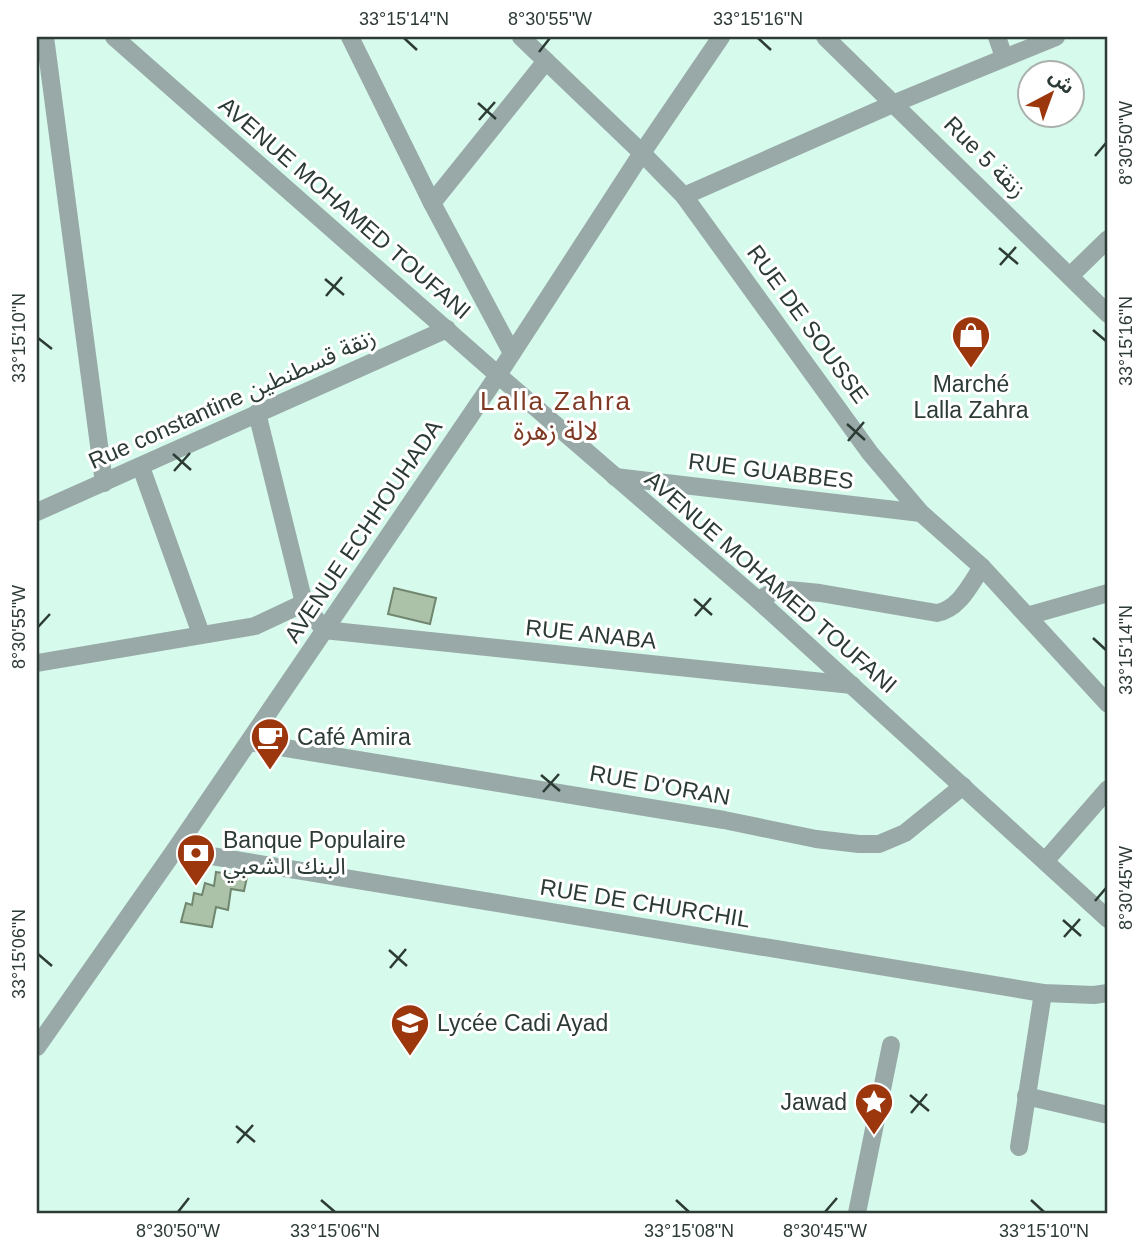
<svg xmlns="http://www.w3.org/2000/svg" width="1145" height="1250" viewBox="0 0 1145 1250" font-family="Arial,'Noto Sans Arabic',sans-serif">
	<rect width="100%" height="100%" fill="#d6faeb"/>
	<!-- building -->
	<g fill="#abc1a8" stroke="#71866f" stroke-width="2">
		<polygon points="394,588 436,598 430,624 388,614"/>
		<polygon points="216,872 247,877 244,891 231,889 228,910 216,907 212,927 181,922 186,903 192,905 194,893 202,895 205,883 214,886"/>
	</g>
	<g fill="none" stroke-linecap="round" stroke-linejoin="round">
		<!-- minor -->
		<g stroke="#98a9a8" stroke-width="18">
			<polyline points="45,37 104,483"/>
			<polyline points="114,37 498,375 758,600 1108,919"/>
			<polyline points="350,37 432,203 512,353"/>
			<polyline points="521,37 642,153 684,196 870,453 921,513 982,567 1108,704"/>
			<polyline points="825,37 1108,314"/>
			<polyline points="997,37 1004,57"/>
			<polyline points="684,196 895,103 1056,37"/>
			<polyline points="432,203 546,61"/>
			<polyline points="1070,276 1108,239"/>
			<polyline points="257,413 304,603 324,630 852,685"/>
			<polyline points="141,467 201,634"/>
			<polyline points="615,477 921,513"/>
			<polyline points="37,512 447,329"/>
			<path d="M758,600L775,591L789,590L820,593L937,613C959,609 970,585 982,567"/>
			<polyline points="1027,616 1108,593"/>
			<polyline points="37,663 255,626 304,603"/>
			<polyline points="249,742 724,820 816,839 859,844 879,844 905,833 963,786"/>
			<polyline points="175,850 1043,993 1094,995 1108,993"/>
			<polyline points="1046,860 1108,789"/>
			<polyline points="1026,1096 1108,1115"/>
			<polyline points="1019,1147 1043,993"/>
			<polyline points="857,1213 891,1045"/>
		</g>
		<!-- tertiary -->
		<polyline stroke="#98a9a8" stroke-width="18" points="37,1047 175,850 498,375 642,153 721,37"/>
	</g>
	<!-- ticks -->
	<path fill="none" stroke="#2d3b35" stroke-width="2.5" d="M404,38L417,50M758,38L771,50M539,52L550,38M478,103L496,119M479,120L495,102M1095,156L1106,143M999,248L1018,264M1000,265L1016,247M325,279L344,295M326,296L342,277M1093,330L1106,341M38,338L52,349M847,424L865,440M848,441L864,422M173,454L191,470M174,471L190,453M694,599L712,615M695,616L711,598M38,627L50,614M1093,638L1106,650M541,775L560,791M543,792L559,774M1095,901L1106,888M1063,920L1081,936M1064,937L1080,919M389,950L407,966M38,954L52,966M390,968L406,949M910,1095L929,1111M911,1113L927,1094M236,1126L255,1142M237,1143L253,1125M321,1200L335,1212M676,1200L689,1212M1031,1200L1044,1212M178,1212L189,1198M825,1212L837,1198"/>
	<!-- icons -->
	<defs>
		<g id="shop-pin" transform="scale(2.0125)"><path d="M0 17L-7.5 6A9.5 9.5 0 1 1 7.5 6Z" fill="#9c360d" stroke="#fff"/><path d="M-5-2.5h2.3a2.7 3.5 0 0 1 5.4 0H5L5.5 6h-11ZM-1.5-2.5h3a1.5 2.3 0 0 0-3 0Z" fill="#fff"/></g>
		<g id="cafe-pin" transform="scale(2.0125)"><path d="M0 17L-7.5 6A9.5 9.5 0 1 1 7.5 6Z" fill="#9c360d" stroke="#fff"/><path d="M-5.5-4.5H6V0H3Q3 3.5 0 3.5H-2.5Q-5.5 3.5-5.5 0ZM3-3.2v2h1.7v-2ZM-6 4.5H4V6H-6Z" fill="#fff"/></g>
		<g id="bank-pin" transform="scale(2.0125)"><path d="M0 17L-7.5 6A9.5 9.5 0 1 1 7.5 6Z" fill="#9c360d" stroke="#fff"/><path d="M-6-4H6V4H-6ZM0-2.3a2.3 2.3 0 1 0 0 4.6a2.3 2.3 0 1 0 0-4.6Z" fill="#fff"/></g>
		<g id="school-pin" transform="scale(2.0125)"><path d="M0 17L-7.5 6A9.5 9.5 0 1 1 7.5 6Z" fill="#9c360d" stroke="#fff"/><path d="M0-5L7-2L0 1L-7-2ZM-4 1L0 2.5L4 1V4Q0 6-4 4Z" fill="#fff"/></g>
		<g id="sight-pin" transform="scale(2.0125)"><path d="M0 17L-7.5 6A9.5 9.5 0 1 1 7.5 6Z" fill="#9c360d" stroke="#fff"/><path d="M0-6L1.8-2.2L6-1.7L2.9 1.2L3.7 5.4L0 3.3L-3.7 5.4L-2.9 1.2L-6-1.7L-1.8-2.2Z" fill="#fff"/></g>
	</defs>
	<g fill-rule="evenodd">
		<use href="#shop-pin" x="971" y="335"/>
		<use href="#cafe-pin" x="270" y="737"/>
		<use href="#bank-pin" x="196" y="853"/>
		<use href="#school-pin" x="410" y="1023"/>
		<use href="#sight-pin" x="874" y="1102"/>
	</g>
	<g text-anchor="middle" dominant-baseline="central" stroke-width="6" stroke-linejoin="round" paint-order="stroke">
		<!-- street labels -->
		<g font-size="23" fill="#2d3b35" stroke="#fff">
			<text transform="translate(985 157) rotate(45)">Rue 5 زنقة</text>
			<text transform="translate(345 208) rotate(41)">AVENUE MOHAMED TOUFANI</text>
			<text transform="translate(808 324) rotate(54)">RUE DE SOUSSE</text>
			<text transform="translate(232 399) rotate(-24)">Rue constantine زنقة قسطنطين</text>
			<text transform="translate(771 471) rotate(7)">RUE GUABBES</text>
			<text transform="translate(363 531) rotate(-56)">AVENUE ECHHOUHADA</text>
			<text transform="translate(771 582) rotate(41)">AVENUE MOHAMED TOUFANI</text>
			<text transform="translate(591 634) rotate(6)">RUE ANABA</text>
			<text transform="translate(660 785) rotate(10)">RUE D'ORAN</text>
			<text transform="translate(645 903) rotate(9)">RUE DE CHURCHIL</text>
		</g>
		<!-- poi labels -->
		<g font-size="23" fill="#2d3b35" stroke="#fff" text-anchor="start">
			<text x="971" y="384" text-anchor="middle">Marché<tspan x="971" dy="26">Lalla Zahra</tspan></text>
			<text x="297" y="737">Café Amira</text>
			<text x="223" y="840">Banque Populaire<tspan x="223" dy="26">البنك الشعبي</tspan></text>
			<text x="437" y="1023">Lycée Cadi Ayad</text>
			<text x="847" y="1102" text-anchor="end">Jawad</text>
		</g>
		<!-- quarter labels -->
		<g font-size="26" letter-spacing="2" fill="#7e3a24" stroke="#fff">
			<text x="556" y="401">Lalla Zahra<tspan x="556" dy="30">لالة زهرة</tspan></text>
		</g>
	</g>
	<!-- border -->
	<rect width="1145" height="1250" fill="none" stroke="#ffffff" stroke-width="77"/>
	<!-- north arrow -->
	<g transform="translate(1051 94) rotate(41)"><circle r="33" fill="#ffffff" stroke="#abb1ae" stroke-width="2"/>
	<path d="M0-5L12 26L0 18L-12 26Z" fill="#9c360d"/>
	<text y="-10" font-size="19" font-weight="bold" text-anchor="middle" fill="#2d3b35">ش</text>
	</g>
	<rect x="38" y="38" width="1068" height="1174" fill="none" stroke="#2d3b35" stroke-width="2.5"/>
	<g font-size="18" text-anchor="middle" fill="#2d3b35">
		<text x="404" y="25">33°15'14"N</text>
		<text x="550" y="25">8°30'55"W</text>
		<text x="758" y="25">33°15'16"N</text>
		<text transform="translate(1126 143) rotate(-90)" y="6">8°30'50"W</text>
		<text transform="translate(19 338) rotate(-90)" y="6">33°15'10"N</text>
		<text transform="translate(1126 341) rotate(-90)" y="6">33°15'16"N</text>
		<text transform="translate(19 627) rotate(-90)" y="6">8°30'55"W</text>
		<text transform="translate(1126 650) rotate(-90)" y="6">33°15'14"N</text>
		<text transform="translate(1126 888) rotate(-90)" y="6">8°30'45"W</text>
		<text transform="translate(19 954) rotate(-90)" y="6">33°15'06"N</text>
		<text x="178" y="1237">8°30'50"W</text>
		<text x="335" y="1237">33°15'06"N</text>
		<text x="689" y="1237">33°15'08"N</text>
		<text x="825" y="1237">8°30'45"W</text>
		<text x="1044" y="1237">33°15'10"N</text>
	</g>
</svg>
